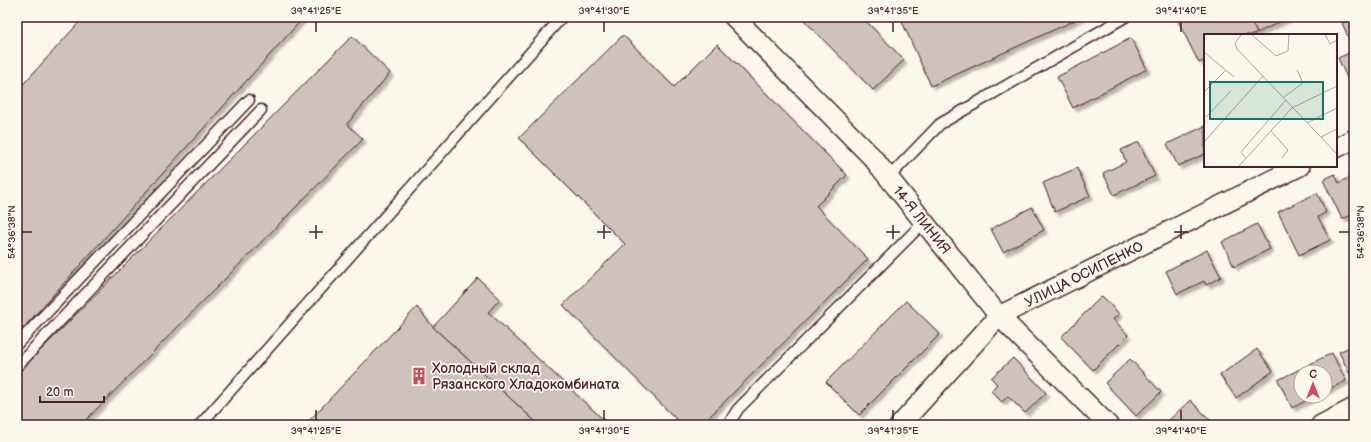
<svg xmlns="http://www.w3.org/2000/svg" width="1371" height="442" viewBox="0 0 1371 442" font-family="'Balsamiq Sans',sans-serif">
	<defs>
		<filter id="shadow"><feDropShadow dx="3.5" dy="3.5" stdDeviation="1" flood-color="#0004"/></filter>
	</defs>
	<rect width="100%" height="100%" fill="#fbf7ec"/>
	<filter id="ink" filterUnits="userSpaceOnUse"><feTurbulence type="fractalNoise" baseFrequency=".025" numOctaves="2"/><feDisplacementMap in="SourceGraphic" scale="8" xChannelSelector="R" yChannelSelector="G"/><feConvolveMatrix kernelMatrix="1 2 1 2 8 2 1 2 1" color-interpolation-filters="sRGB"/></filter>
	<g filter="url(#ink)">
		<!-- building -->
		<g fill="#cfc2bc" stroke="#4a1f2b" filter="url(#shadow)">
			<polygon points="84,17 304,17 17,335 17,91"/>
			<polygon points="801,17 862,17 904,60 873,90"/>
			<polygon points="900,17 1082,17 931,86"/>
			<polygon points="1176,17 1249,17 1257,33 1253,35 1205,35 1205,60 1199,63"/>
			<polygon points="1249,17 1290,17 1257,33"/>
			<polygon points="1354,18 1354,50 1342,23"/>
			<polygon points="623,35 674,87 717,44 847,175 816,206 868,259 701,425 682,425 563,305 625,244 519,138"/>
			<polygon points="352,36 390,73 347,124 363,139 81,425 17,425 17,374"/>
			<polygon points="1131,38 1147,69 1073,108 1057,77"/>
			<polygon points="1354,51 1354,79 1349,82 1338,58"/>
			<polygon points="1205,126 1205,154 1178,166 1167,144"/>
			<polygon points="1139,142 1155,176 1114,195 1103,173 1126,162 1121,150"/>
			<polygon points="1077,168 1090,196 1055,212 1043,183"/>
			<polygon points="1335,174 1339,183 1354,175 1354,214 1342,219 1323,180"/>
			<polygon points="1317,193 1326,212 1318,217 1330,240 1299,255 1278,212"/>
			<polygon points="1032,207 1044,230 1003,252 991,229"/>
			<polygon points="1257,224 1270,249 1234,267 1222,242"/>
			<polygon points="1207,250 1221,277 1206,285 1204,281 1177,294 1166,271"/>
			<polygon points="478,278 500,299 488,312 609,425 539,425 433,327"/>
			<polygon points="1102,296 1119,314 1113,319 1128,335 1093,370 1061,337"/>
			<polygon points="906,301 940,334 859,415 826,382"/>
			<polygon points="417,307 433,327 539,425 305,425"/>
			<polygon points="1354,345 1354,376 1351,377 1339,352"/>
			<polygon points="1257,349 1273,371 1236,398 1220,375"/>
			<polygon points="1332,353 1346,381 1325,391 1325,372 1301,372 1301,396 1315,396 1292,408 1278,380"/>
			<polygon points="1013,358 1046,393 1025,413 1008,396 1002,402 991,391 997,384 991,378"/>
			<polygon points="1130,359 1161,392 1136,416 1105,383"/>
			<polygon points="1190,400 1215,425 1164,425"/>
		</g>
		<g fill="none" stroke-linecap="round" stroke-linejoin="round">
			<!-- service casing -->
			<g stroke="#4a1f2b" stroke-width="13">
				<g id="service">
					<polyline points="888,178 940,124 1125,17"/>
					<polyline points="17,344 249,100"/>
					<polyline points="17,366 261,110"/>
					<polyline points="200,425 562,17"/>
					<polyline points="728,425 738,409 924,222"/>
				</g>
			</g>
			<!-- minor casing -->
			<g stroke="#4a1f2b" stroke-width="22">
				<g id="minor">
					<path id="s1" d="M734,17L872,157L999,316L1108,425"/>
					<polyline points="1336,148 1354,139"/>
					<path id="s2" d="M900,425L999,316L1300,166"/>
					<polyline points="1321,425 1354,408"/>
				</g>
			</g>
			<!-- service -->
			<use href="#service" stroke="#fbf7ec" stroke-width="10"/>
			<!-- minor -->
			<use href="#minor" stroke="#fbf7ec" stroke-width="19"/>
		</g>
	</g>
	<!-- ticks -->
	<path fill="none" stroke="#4a1f2b" stroke-width="1.5" d="M316,22V32M604,22V32M893,22V32M1181,22V32M316,225V239M604,225V239M893,225V239M1181,225V239M22,232H32M309,232H323M597,232H611M886,232H900M1174,232H1188M1339,232H1349M316,410V420M604,410V420M893,410V420M1181,410V420"/>
	<!-- icons -->
	<defs>
		<g id="building-bare" transform="scale(1.38)"><path d="M-4-6H4V6H1V3H-1V6H-4ZM-2.5-4.3h1.7v1.8h-1.7ZM.8-4.3h1.7v1.8H.8ZM-2.5-1h1.7V.8h-1.7ZM.8-1h1.7V.8H.8Z" fill="#d1495b" stroke="#fbf7ec" stroke-width="2.5" paint-order="stroke"/></g>
	</defs>
	<g fill-rule="evenodd">
		<use href="#building-bare" x="419" y="376"/>
	</g>
	<g text-anchor="middle" dominant-baseline="central" stroke-width="3.5" stroke-linejoin="round" paint-order="stroke">
		<!-- street labels -->
		<g font-size="14" fill="#4a1f2b" stroke="#fbf7ec">
			<text stroke="none"><textPath href="#s1" startOffset="277">14-Я ЛИНИЯ</textPath></text>
			<text stroke="none"><textPath href="#s2" startOffset="242">УЛИЦА ОСИПЕНКО</textPath></text>
		</g>
		<!-- poi labels -->
		<g font-size="14" fill="#4a1f2b" stroke="#fbf7ec" text-anchor="start">
			<text x="432" y="368">Холодный склад<tspan x="432" dy="16">Рязанского Хладокомбината</tspan></text>
		</g>
	</g>
	<!-- overview -->
	<g transform="translate(1204 34)">
		<rect width="133" height="133" fill="#fbf7ec"/>
		<path fill="none" stroke="#b4a19f" stroke-width="1" d="M38,0L31,9L33,15L133,120M47,0L72,22L84,17L85,0M121,0L126,10L133,6M0,18L30,43M0,58L21,37M80,63L99,49L93,36M2,83L27,57M103,89L133,74M67,97L84,116L78,124M117,103L133,95M0,108L59,42M42,125L37,118L82,66M34,133L88,74L133,52"/>
		<path fill="#0f766e" fill-opacity="0.15" stroke="#0f766e" stroke-width="2" d="M6,48H119V85H6Z"/>
		<rect width="133" height="133" fill="none" stroke="#4a1f2b" stroke-width="2"/>
	</g>
	<!-- margin -->
	<rect width="1371" height="442" fill="none" stroke="#fbf7ec" stroke-width="44"/>
	<!-- north arrow -->
	<g transform="translate(1313 384)"><circle r="19" fill="#fbf7ec" stroke="#b4a19f"/>
	<path d="M0-3L7 15L0 10L-7 15Z" fill="#d1495b"/>
	<text y="-6" font-size="11" font-weight="bold" text-anchor="middle" fill="#4a1f2b">С</text>
	</g>
	<!-- scale -->
	<path d="M40 396v6h64v-6" fill="none" stroke="#4a1f2b" stroke-width="2"/>
	<text x="46" y="396" font-size="12" fill="#4a1f2b" stroke="#fbf7ec" stroke-width="3" paint-order="stroke">20 m</text>
	<rect x="22" y="22" width="1327" height="398" fill="none" stroke="#4a1f2b" stroke-width="1.5"/>
	<g font-size="10" text-anchor="middle" fill="#4a1f2b">
		<text x="316" y="14">39°41'25"E</text>
		<text x="604" y="14">39°41'30"E</text>
		<text x="893" y="14">39°41'35"E</text>
		<text x="1181" y="14">39°41'40"E</text>
		<text transform="translate(11 232) rotate(-90)" y="4">54°36'38"N</text>
		<text transform="translate(1360 232) rotate(-90)" y="4">54°36'38"N</text>
		<text x="316" y="434">39°41'25"E</text>
		<text x="604" y="434">39°41'30"E</text>
		<text x="893" y="434">39°41'35"E</text>
		<text x="1181" y="434">39°41'40"E</text>
	</g>
</svg>
